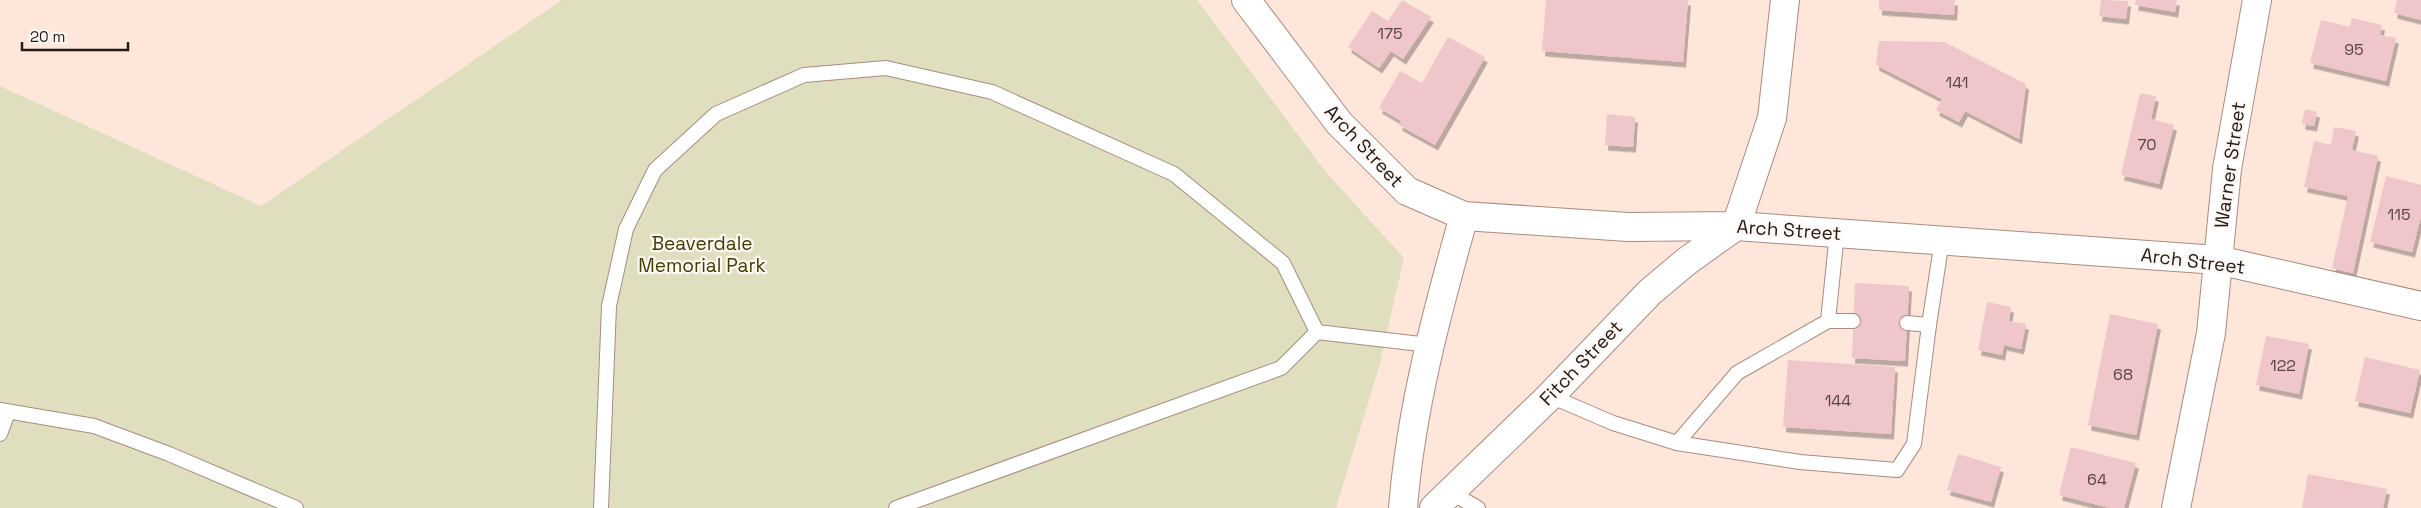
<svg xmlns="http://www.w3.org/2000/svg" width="2421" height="508" viewBox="0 0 2421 508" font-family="'Space Grotesk',sans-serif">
	<defs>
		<filter id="shadow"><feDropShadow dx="3" dy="5.5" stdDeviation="0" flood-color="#0004"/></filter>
	</defs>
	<rect width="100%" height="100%" fill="#ffe6db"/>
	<!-- green -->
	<polygon fill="#dfdfbf" points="562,0 1197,0 1325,171 1404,258 1379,367 1336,508 0,508 0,86 261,206"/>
	<!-- building -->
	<g fill="#efc6c9" filter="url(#shadow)">
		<polygon points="1402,0 1431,17 1403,59 1391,51 1379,68 1348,47 1372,11 1388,21"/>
		<polygon points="1546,0 1688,0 1683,62 1542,51"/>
		<polygon points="1879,0 1955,0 1954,15 1879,10"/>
		<polygon points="2101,0 2128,1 2126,19 2099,16"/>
		<polygon points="2136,0 2177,0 2175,12 2135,5"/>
		<polygon points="2397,0 2421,0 2421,20 2394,13"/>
		<polygon points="2352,18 2382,25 2380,35 2396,38 2386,81 2310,63 2321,20 2350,27"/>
		<polygon points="1448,37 1485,57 1435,145 1399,125 1401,121 1379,108 1400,71 1422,83"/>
		<polygon points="1879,41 1944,42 2026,84 2019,139 1965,111 1959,122 1936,110 1942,99 1876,65"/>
		<polygon points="2140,93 2156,96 2151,119 2174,125 2159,184 2121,175"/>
		<polygon points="2305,109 2317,112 2314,126 2302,124"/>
		<polygon points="1607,114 1635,117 1633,147 1605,145"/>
		<polygon points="2334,127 2356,131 2352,150 2378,156 2353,273 2332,268 2348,196 2304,187 2314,141 2331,145"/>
		<polygon points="2386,176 2421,185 2421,216 2412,252 2370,242"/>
		<polygon points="1855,283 1909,286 1905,361 1852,358"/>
		<polygon points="1987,302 2011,307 2009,321 2026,324 2021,349 2004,345 2002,355 1978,350"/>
		<polygon points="2110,314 2158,324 2136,435 2088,425"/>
		<polygon points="2266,336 2309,344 2299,394 2256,385"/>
		<polygon points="2365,357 2420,370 2410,413 2355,401"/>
		<polygon points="1788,360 1895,367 1891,434 1783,427"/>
		<polygon points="2071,447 2136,463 2124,508 2110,508 2059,495"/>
		<polygon points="1958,454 2001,467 1991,502 1947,490"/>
		<polygon points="2308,474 2387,489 2383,508 2302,508"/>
	</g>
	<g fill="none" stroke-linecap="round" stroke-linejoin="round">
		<!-- service casing -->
		<g stroke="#a88c7f" stroke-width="16">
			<g id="service">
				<polyline points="1828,321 1853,321"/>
				<polyline points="1907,323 1929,325"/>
				<polyline points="1317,332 1429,345"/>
				<polyline points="1550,396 1613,423 1677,443 1737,373 1828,321 1837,233"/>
				<polyline points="0,410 94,426 169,454 296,508"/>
				<polyline points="0,434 8,412"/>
				<polyline points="1677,443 1800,462 1897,470 1914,444 1929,325 1942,240"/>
				<polyline points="1450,492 1478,508"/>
				<polyline points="601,508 609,306 626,229 655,170 716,114 804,75 886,68 992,92 1174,174 1283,263 1317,332"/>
				<polyline points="896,508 1281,368 1317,332"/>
			</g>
		</g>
		<!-- minor casing -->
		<g stroke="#a88c7f" stroke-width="30">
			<polyline id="minor" points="2176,508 2211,333 2227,169 2257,0"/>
		</g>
		<!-- tertiary casing -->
		<g stroke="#a88c7f" stroke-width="30">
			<g id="tertiary">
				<polyline points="1246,0 1339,123 1407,191 1464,216 1628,227 1736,226 1772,118 1785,0"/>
				<path d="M1403,508C1411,408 1437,312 1464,216"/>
			</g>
		</g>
		<!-- secondary casing -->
		<g stroke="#a88c7f" stroke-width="30">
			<polyline id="secondary" points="1434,508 1550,396 1650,292 1687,261 1736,226 2218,260 2421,306"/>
		</g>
		<!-- service -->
		<use href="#service" stroke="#fff" stroke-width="14"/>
		<!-- minor -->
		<use href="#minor" stroke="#fff" stroke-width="28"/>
		<!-- tertiary -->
		<use href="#tertiary" stroke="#fff" stroke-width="28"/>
		<!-- secondary -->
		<use href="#secondary" stroke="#fff" stroke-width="28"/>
	</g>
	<g text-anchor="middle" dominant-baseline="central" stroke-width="4.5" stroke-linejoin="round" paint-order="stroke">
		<!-- number labels -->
		<g font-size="16" fill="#574542">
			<text x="1390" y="33">175</text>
			<text x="2354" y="49">95</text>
			<text x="1957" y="82">141</text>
			<text x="2147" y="144">70</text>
			<text x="2399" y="214">115</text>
			<text x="2283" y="365">122</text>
			<text x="2123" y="374">68</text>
			<text x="1838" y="400">144</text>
			<text x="2097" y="479">64</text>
		</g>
		<!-- street labels -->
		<g font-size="19" fill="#241a15" stroke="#fef8f5">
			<text transform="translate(1364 146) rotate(47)">Arch Street</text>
			<text transform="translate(2230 165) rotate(-82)">Warner Street</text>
			<text transform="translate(1789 230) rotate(4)">Arch Street</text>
			<text transform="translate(2193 261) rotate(7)">Arch Street</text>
			<text transform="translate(1581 363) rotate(-46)">Fitch Street</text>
		</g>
		<!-- park labels -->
		<g font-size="19" fill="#3f3d00" stroke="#fef8f5">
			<text x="702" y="243">Beaverdale<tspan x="702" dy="22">Memorial Park</tspan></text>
		</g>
	</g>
	<!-- scale -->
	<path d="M22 42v8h106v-8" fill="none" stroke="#241a15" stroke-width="2.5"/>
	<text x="30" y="42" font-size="15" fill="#241a15" stroke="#fef8f5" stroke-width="4" paint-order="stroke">20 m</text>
</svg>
